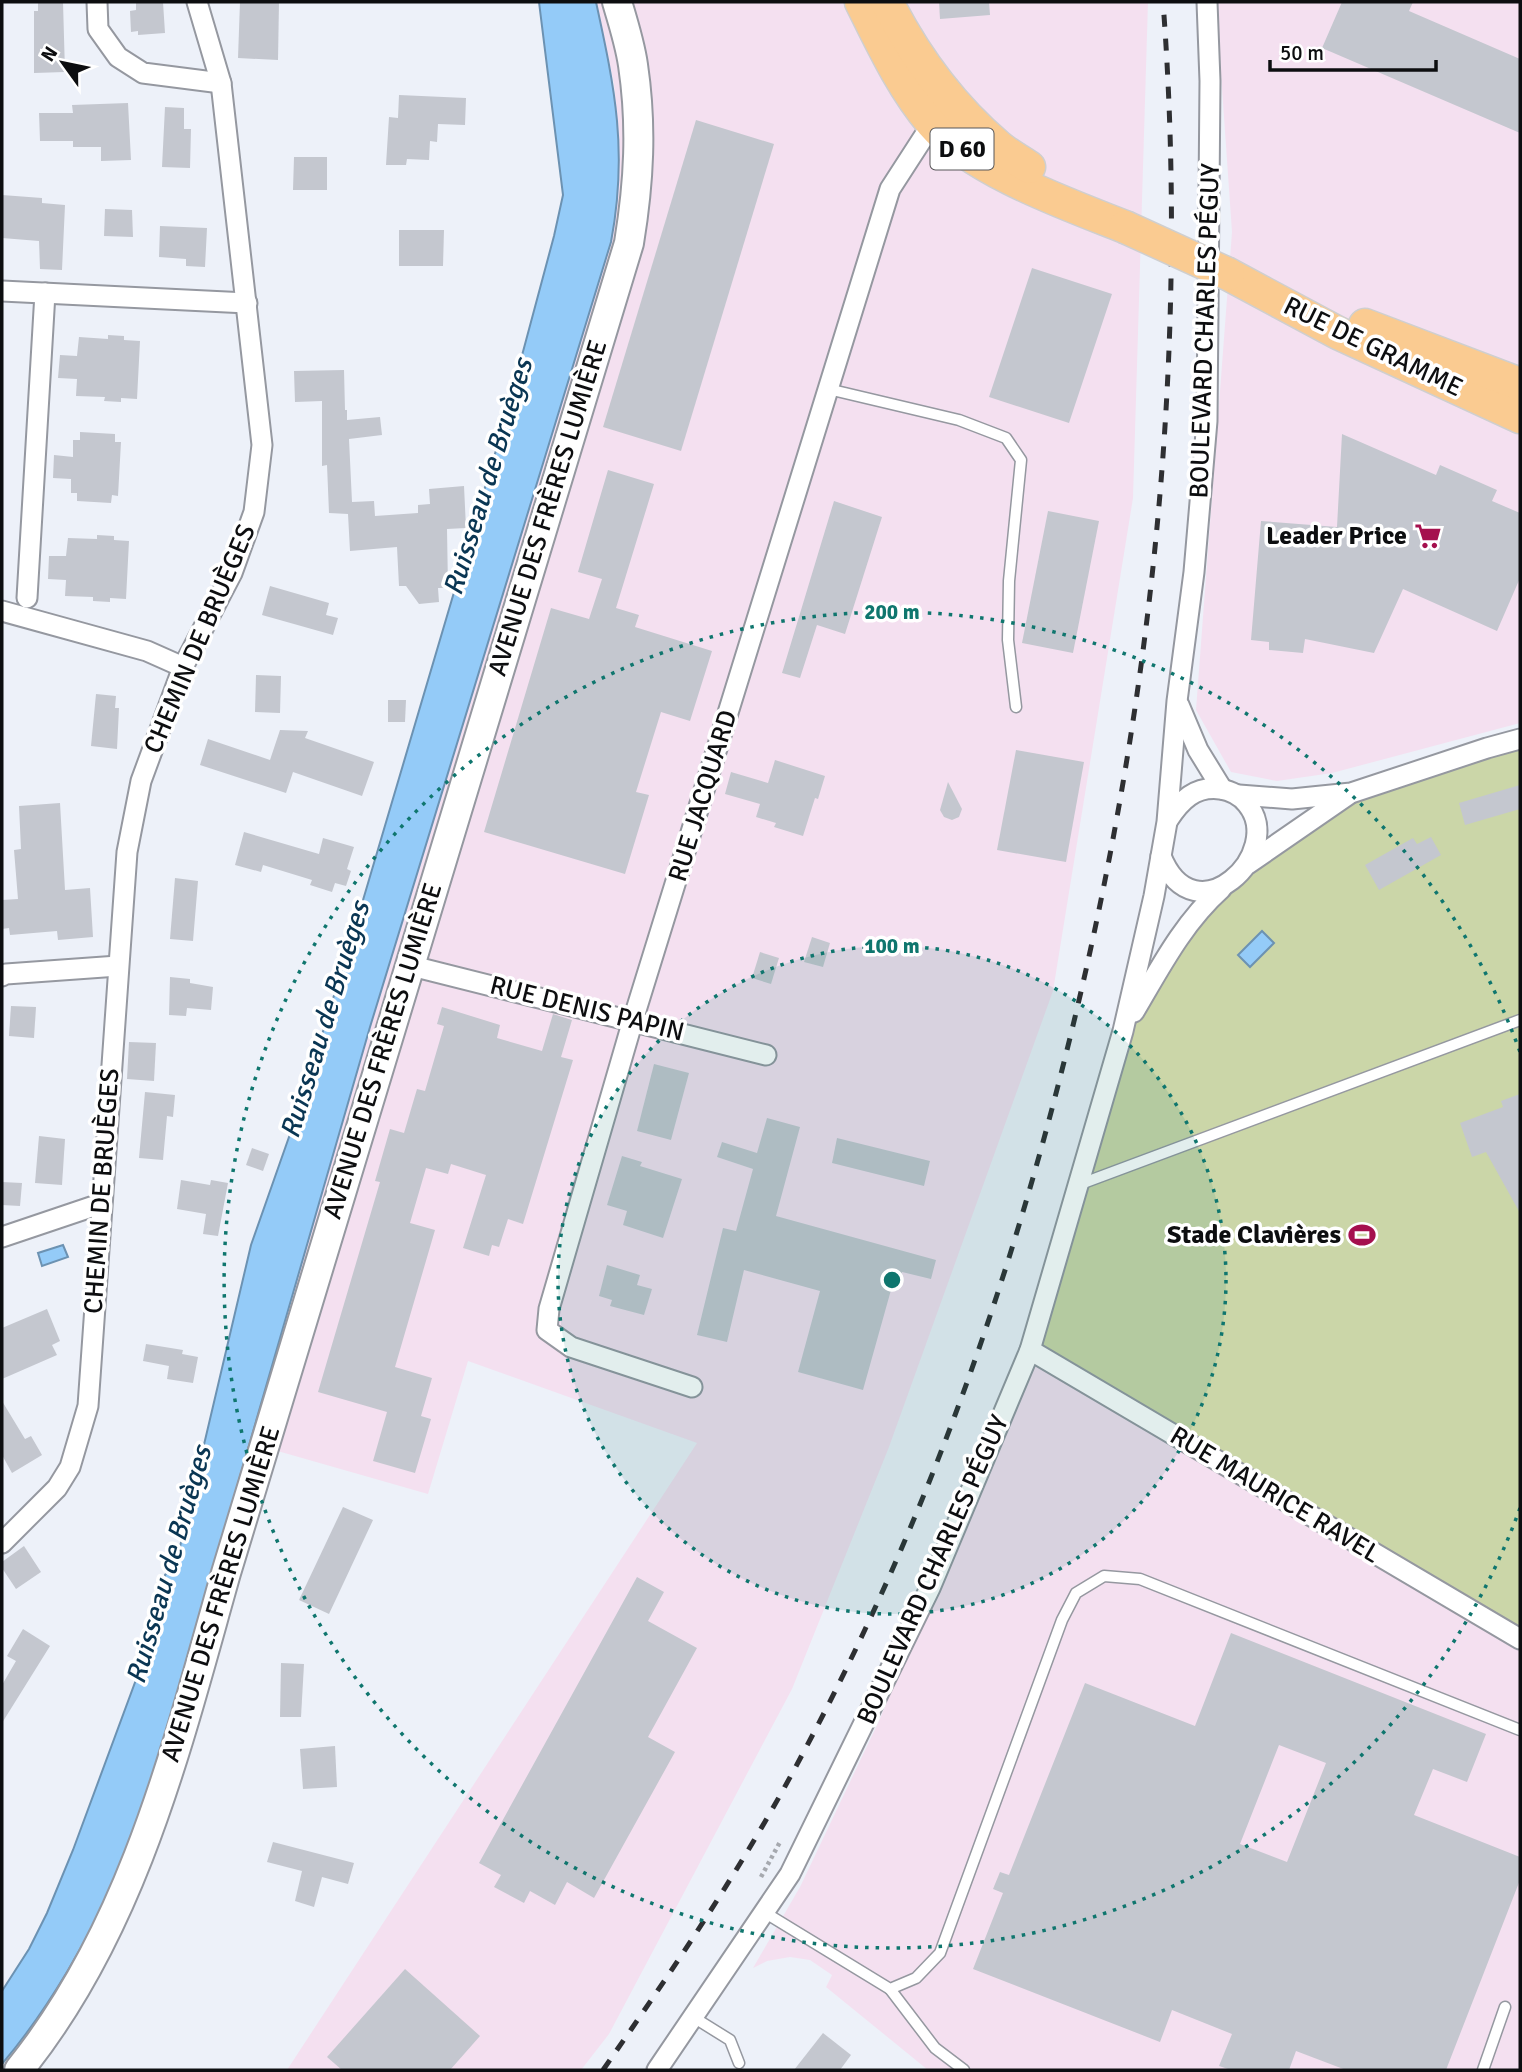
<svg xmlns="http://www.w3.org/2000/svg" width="1522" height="2072" viewBox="0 0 1522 2072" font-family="Signika,sans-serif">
	<rect width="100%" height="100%" fill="#edf1f9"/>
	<!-- industrial -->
	<g fill="#f4e0f0">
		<polygon points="596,2 1148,2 1133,498 1053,991 889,1447 792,1689 609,2034 581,2070 287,2070 697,1443 468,1361 428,1494 250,1443 370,1027 611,242 619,181 619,147 614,84"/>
		<polygon points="1216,2 1520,2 1520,723 1332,773 1277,781 1231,772 1196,710 1232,232"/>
		<polygon points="1030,1350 1520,1639 1520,2070 928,2070 826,1987 832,1975 810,1960 790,1957 767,1961 753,1968 800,1887 879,1721"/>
	</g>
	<!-- green -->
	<polygon fill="#cbd6a8" points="1520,739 1520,1639 1030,1350 1123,1031 1194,916 1351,793"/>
	<!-- water -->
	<g fill="#94cbf8" stroke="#6c92b2" stroke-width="2">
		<path d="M539,2H596C615,89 628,152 611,242L370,1027L154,1774C142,1806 132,1839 119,1870C91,1936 48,2010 2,2064V1991L29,1949L47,1913L73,1850L164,1604L165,1575L175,1563L178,1555L251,1245L302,1100L358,917L502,430L554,236L563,195Z"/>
		<polygon points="1262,931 1274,943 1250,967 1238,955"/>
		<polygon points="63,1245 68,1257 42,1266 38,1253"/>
	</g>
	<!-- building -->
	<g fill="#c4c7cf" fill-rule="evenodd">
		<polygon points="38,2 63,2 65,72 34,73 34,11 38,11"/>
		<polygon points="136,2 163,2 165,33 138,35 138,31 131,32 130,11 136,10"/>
		<polygon points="240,2 279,2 278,60 238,58"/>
		<polygon points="939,2 989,2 990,15 940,19"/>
		<polygon points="1342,2 1413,2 1409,11 1520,59 1520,133 1322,48"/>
		<polygon points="399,95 466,98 465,125 438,124 437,142 430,141 429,160 407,159 406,165 386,165 389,117 398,118"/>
		<polygon points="128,103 131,160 101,161 101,147 73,147 73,141 40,141 39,113 73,113 72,105"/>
		<polygon points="165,107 184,108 184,129 191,129 190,168 162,167"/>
		<polygon points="696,120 774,144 681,451 603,427"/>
		<polygon points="294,157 327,157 327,190 293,190"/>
		<polygon points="2,195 42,198 42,203 65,205 62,270 40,269 39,241 2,238"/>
		<polygon points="105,209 132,210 133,237 104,236"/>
		<polygon points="160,226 207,228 205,267 186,266 186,259 159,257"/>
		<polygon points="399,230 444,230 443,266 399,266"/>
		<polygon points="1032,268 1112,294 1069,423 989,397"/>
		<polygon points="108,335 124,336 124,340 140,341 137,399 121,398 121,402 104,401 105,397 76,396 77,379 58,378 60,355 77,356 79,337 108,339"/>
		<polygon points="344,370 345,410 347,410 347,420 380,417 382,435 349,439 352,502 374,501 375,516 418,513 418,505 430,504 429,489 464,486 466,528 447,529 448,588 438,588 439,602 419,604 406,586 399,586 397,547 350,551 348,514 329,513 327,465 322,466 322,401 295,402 294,371"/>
		<polygon points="80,432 115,434 115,442 121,442 118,496 112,495 111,503 77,501 77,493 71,493 71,479 53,478 54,455 73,457 73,440 80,440"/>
		<polygon points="1342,434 1436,475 1440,465 1497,490 1492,501 1520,513 1520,578 1497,631 1403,589 1374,653 1305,639 1303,653 1269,650 1269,642 1251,640 1261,521 1337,527"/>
		<polygon points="608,470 654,484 616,608 639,615 635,627 712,651 690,721 661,712 636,792 649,795 625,874 484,832 551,608 589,619 602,579 578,572"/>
		<polygon points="834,501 882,517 845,634 817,625 800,678 782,673"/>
		<polygon points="1048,511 1099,521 1073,653 1022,643"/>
		<polygon points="97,535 114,536 114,540 129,541 126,599 110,598 110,602 93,601 93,597 65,596 66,580 48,579 49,556 66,556 68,538 97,539"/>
		<polygon points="270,586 329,603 326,615 338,618 333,635 262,615"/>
		<polygon points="256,675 281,676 280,713 255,712"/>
		<polygon points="96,694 116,696 115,708 119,708 117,749 91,746"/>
		<polygon points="388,700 406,700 405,722 388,722"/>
		<polygon points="280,730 308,731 305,738 374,762 362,796 293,772 286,793 200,765 208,739 270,760"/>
		<polygon points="1016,750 1084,762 1066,862 997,850"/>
		<polygon points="775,760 825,776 818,799 815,798 803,836 774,827 776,823 756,817 760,804 725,794 731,772 768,783"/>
		<polygon points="948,782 962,809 959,817 952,820 944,817 940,810"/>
		<polygon points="1520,785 1520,809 1465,825 1459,803"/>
		<polygon points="60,803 65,890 90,888 93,937 58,940 57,931 10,935 9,928 2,929 2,900 18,899 14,850 21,849 19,806"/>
		<polygon points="244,832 319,854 323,838 354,847 347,869 351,871 346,886 335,883 332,892 310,885 312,880 263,865 261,872 235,865"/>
		<polygon points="1431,837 1441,855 1379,890 1365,865 1413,838 1417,844"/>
		<polygon points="175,878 198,881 193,941 170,939"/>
		<polygon points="812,937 830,943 823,967 804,962"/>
		<polygon points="760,952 779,958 771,984 752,978"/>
		<polygon points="170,977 190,979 190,983 213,987 211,1010 187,1008 186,1016 169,1015"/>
		<polygon points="11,1006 36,1007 34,1038 9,1036"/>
		<polygon points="442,1007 500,1025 497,1038 542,1051 553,1014 572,1020 561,1057 573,1060 523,1224 508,1219 499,1247 492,1245 489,1256 463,1248 486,1175 451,1164 448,1174 426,1168 410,1223 435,1230 395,1367 432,1378 421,1416 431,1419 415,1473 373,1461 387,1412 318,1392 380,1182 375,1181 390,1129 404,1133 417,1089 425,1091 444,1026 437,1024"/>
		<polygon points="129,1042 156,1043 154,1081 127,1079"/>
		<polygon points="654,1064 689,1073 671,1140 637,1131"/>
		<polygon points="145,1092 175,1095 173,1117 167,1116 163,1160 139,1158"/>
		<polygon points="1520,1094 1520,1213 1486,1152 1472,1157 1460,1123 1503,1107 1501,1101"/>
		<polygon points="767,1118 800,1127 776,1216 936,1260 931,1279 902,1272 897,1291 891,1290 863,1390 798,1372 820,1291 744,1270 727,1342 697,1335 723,1228 736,1231 753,1169 717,1157 722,1142 757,1153"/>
		<polygon points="39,1136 65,1139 62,1185 35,1183"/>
		<polygon points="837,1138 930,1161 924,1186 832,1163"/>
		<polygon points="252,1148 269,1154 263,1171 246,1165"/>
		<polygon points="622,1156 642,1162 640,1166 682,1179 663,1238 623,1225 627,1211 607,1205"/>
		<polygon points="181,1180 210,1185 211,1180 228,1183 218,1236 203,1234 206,1214 177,1209"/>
		<polygon points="2,1182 22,1183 20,1206 2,1205"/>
		<polygon points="607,1265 640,1275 637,1285 652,1289 644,1315 610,1306 612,1300 599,1296"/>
		<polygon points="47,1309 60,1341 52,1345 57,1355 2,1379 2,1328"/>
		<polygon points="146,1344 183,1350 182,1354 198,1357 193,1383 167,1379 169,1366 143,1361"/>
		<polygon points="2,1401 25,1439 31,1436 42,1455 12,1473 2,1455"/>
		<polygon points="343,1507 373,1520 329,1614 299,1600"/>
		<polygon points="24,1546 41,1572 16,1589 2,1568 2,1562"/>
		<polygon points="637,1577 664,1592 648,1621 697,1648 648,1737 675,1752 594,1898 567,1882 555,1905 530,1891 524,1903 494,1887 501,1875 479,1863"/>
		<polygon points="23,1629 50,1646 2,1723 2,1685 16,1661 7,1656"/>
		<path d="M1231,1633L1486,1734L1467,1782L1433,1769L1414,1815L1520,1857V1880L1446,2070H1346L1296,2051L1289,2070H1231L1219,2066L1232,2034L1172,2010L1160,2042L973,1969L1003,1893L993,1889L1000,1872L1009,1875L1085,1683L1195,1726ZM1279,1745L1326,1763L1287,1862L1240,1844Z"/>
		<polygon points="281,1663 304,1664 301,1717 280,1717"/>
		<polygon points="335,1746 337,1787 303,1789 300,1749"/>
		<polygon points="273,1842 354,1863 348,1884 322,1877 314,1907 295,1901 302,1871 267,1862"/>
		<polygon points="405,1969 480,2036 450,2070 342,2070 327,2057"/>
		<polygon points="823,2033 851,2055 840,2070 794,2070"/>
	</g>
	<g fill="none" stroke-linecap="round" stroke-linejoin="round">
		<!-- lane casing -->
		<g stroke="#9598a0" stroke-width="13">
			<g id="lane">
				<polyline points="828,389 959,420 1006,438 1021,460 1009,581 1008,640 1016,707"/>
				<polyline points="1078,1185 1520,1020"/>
				<polyline points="764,1912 890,1989 916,1978 940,1953 1062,1620 1076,1593 1104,1576 1140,1579 1520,1730"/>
				<polyline points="890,1989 935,2048 964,2070"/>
				<polyline points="693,2017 730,2040 739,2063"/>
				<polyline points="1483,2070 1505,2007"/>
			</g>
		</g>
		<!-- street casing -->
		<g stroke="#9598a0" stroke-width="23">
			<g id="street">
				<polyline points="97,2 98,29 118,57 143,73 221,83"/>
				<polyline points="2,291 247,303"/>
				<polyline points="27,598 45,293"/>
				<polyline points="2,611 147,651 183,667"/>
				<polyline points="1179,705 1198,750 1222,789"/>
				<polyline points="1239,795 1292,799 1351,793 1487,748 1520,739"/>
				<path d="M1161,856C1195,941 1287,852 1247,804C1240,795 1232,791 1220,789C1195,786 1181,800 1168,820"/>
				<polyline points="1248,864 1348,795"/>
				<polyline points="408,965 766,1055"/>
				<polyline points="2,976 6,974 118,966"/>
				<path d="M1134,1012C1160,968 1183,923 1221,889"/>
				<polyline points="2,1237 100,1204"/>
				<polyline points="1030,1350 1520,1639"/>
				<polyline points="692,1387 571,1347 547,1330 549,1309 633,1020 890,189 932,124"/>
				<polyline points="2,1543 57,1488 70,1467 88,1406 127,852 141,781 183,667 232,573 254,512 262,445 221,83 197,2"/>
				<polyline points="657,2070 790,1874 930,1588 1030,1350 1123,1031 1154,896 1167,822 1177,701 1194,572 1207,421 1210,81 1207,2"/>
			</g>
		</g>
		<!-- secondary casing -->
		<g stroke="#9598a0" stroke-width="32">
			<path id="secondary" d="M19,2070C134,1928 177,1746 226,1573L629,243C639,182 642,126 633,65C630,44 623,22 617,2"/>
		</g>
		<!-- primary casing -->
		<g stroke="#cfcfcf" stroke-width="35">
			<g id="primary">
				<path d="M861,2C881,42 902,88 932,123C973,171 1067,204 1125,227"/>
				<path d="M887,2C914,55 952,107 998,146C1007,154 1019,160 1029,167"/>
				<polyline points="1228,274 1338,333 1520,417"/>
				<polyline points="1365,325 1520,384"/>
			</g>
		</g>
		<!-- path -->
		<polyline stroke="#a6a9af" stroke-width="4.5" stroke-dasharray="3.5 3.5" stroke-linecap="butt" points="761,1877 780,1842"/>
		<!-- lane -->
		<use href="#lane" stroke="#fff" stroke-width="10"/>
		<!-- street -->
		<use href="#street" stroke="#fff" stroke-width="19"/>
		<!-- secondary -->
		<use href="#secondary" stroke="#fff" stroke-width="28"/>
		<!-- primary -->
		<use href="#primary" stroke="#facb91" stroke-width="32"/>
		<!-- rail -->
		<path stroke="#2e2f32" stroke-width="5" stroke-dasharray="12 12" stroke-linecap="butt" d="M603,2070C674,1968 744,1865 802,1755C920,1535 1005,1299 1065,1058C1151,715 1190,355 1163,2"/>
		<!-- primary-bridge casing -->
		<g stroke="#cfcfcf" stroke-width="35" stroke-linecap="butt">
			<polyline id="primary-bridge" points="1125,227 1228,274"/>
		</g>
		<!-- primary-bridge -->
		<use href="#primary-bridge" stroke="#facb91" stroke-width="32"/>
	</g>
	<!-- distance rings -->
	<circle cx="892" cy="1280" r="334" fill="#0f766e" fill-opacity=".12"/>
	<g fill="none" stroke="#0f766e" stroke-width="3.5" stroke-dasharray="3.5 7">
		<circle cx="892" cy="1280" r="334"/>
		<path d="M1520 1508A668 668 0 1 1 1520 1052"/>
	</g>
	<!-- icons -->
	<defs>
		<g id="supermarket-bare" transform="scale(2.1)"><path d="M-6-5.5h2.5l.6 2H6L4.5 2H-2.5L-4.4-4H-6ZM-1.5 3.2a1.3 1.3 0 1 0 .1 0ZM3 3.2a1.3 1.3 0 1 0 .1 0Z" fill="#a5104e" stroke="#fff" stroke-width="2.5" paint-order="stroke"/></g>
		<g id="stadium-bare" transform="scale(2.1)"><path d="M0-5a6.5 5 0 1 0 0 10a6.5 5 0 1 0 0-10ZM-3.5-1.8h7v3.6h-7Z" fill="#a5104e" stroke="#fff" stroke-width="2.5" paint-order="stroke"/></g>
	</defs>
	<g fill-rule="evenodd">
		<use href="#supermarket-bare" x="1428" y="536"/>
		<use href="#stadium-bare" x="1362" y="1235"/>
	</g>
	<g text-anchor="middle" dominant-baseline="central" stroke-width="7" stroke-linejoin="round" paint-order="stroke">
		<!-- shield labels -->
		<rect fill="#fff" stroke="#565658" stroke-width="2" x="930.5" y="128.5" width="63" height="41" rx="5"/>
		<g font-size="24" font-weight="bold" fill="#0d0e10">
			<text x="962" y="149">D 60</text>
		</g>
		<!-- street labels -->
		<g font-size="26" fill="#0d0e10" stroke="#fff">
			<text transform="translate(1205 331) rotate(-88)">BOULEVARD CHARLES PÉGUY</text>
			<text transform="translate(1373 347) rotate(26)">RUE DE GRAMME</text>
			<text transform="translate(548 508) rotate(-73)">AVENUE DES FRÈRES LUMIÈRE</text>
			<text transform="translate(200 639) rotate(-67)">CHEMIN DE BRUÈGES</text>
			<text transform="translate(703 796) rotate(-73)">RUE JACQUARD</text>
			<text transform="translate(587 1009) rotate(14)">RUE DENIS PAPIN</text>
			<text transform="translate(383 1051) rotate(-73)">AVENUE DES FRÈRES LUMIÈRE</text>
			<text transform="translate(102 1191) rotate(-86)">CHEMIN DE BRUÈGES</text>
			<text transform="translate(1275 1495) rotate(31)">RUE MAURICE RAVEL</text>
			<text transform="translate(933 1570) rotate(-66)">BOULEVARD CHARLES PÉGUY</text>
			<text transform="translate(221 1594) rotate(-73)">AVENUE DES FRÈRES LUMIÈRE</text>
		</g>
		<!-- poi labels -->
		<g font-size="26" font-weight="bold" fill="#0d0e10" stroke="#fff" text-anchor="end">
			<text x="1407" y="536">Leader Price</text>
			<text x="1341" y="1235">Stade Clavières</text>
		</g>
		<!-- water labels -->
		<g font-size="28" font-style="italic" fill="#0a3653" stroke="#fff">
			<text transform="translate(488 477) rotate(-73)">Ruisseau de Bruèges</text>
			<text transform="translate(325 1020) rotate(-73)">Ruisseau de Bruèges</text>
			<text transform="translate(169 1565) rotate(-74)">Ruisseau de Bruèges</text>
		</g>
	</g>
	<circle cx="892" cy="1280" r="10" fill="#0f766e" stroke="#fff" stroke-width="3.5"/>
	<g font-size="21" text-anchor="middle" font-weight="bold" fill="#0f766e" stroke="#fff" stroke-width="7" stroke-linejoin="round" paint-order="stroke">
		<text x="892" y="619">200 m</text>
		<text x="892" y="953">100 m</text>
	</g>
	<!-- border -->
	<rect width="1522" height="2072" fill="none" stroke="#0d0e10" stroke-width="7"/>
	<!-- north arrow -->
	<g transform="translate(63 63) rotate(303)" stroke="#ffffff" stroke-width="5" paint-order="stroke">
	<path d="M0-5L12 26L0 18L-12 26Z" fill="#0d0e10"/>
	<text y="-10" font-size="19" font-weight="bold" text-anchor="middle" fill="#0d0e10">N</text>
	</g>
	<!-- scale -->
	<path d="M1270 60v10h166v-10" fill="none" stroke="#0d0e10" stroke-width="3.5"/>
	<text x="1280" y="60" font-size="21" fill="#0d0e10" stroke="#ffffff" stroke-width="5" paint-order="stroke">50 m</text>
</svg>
